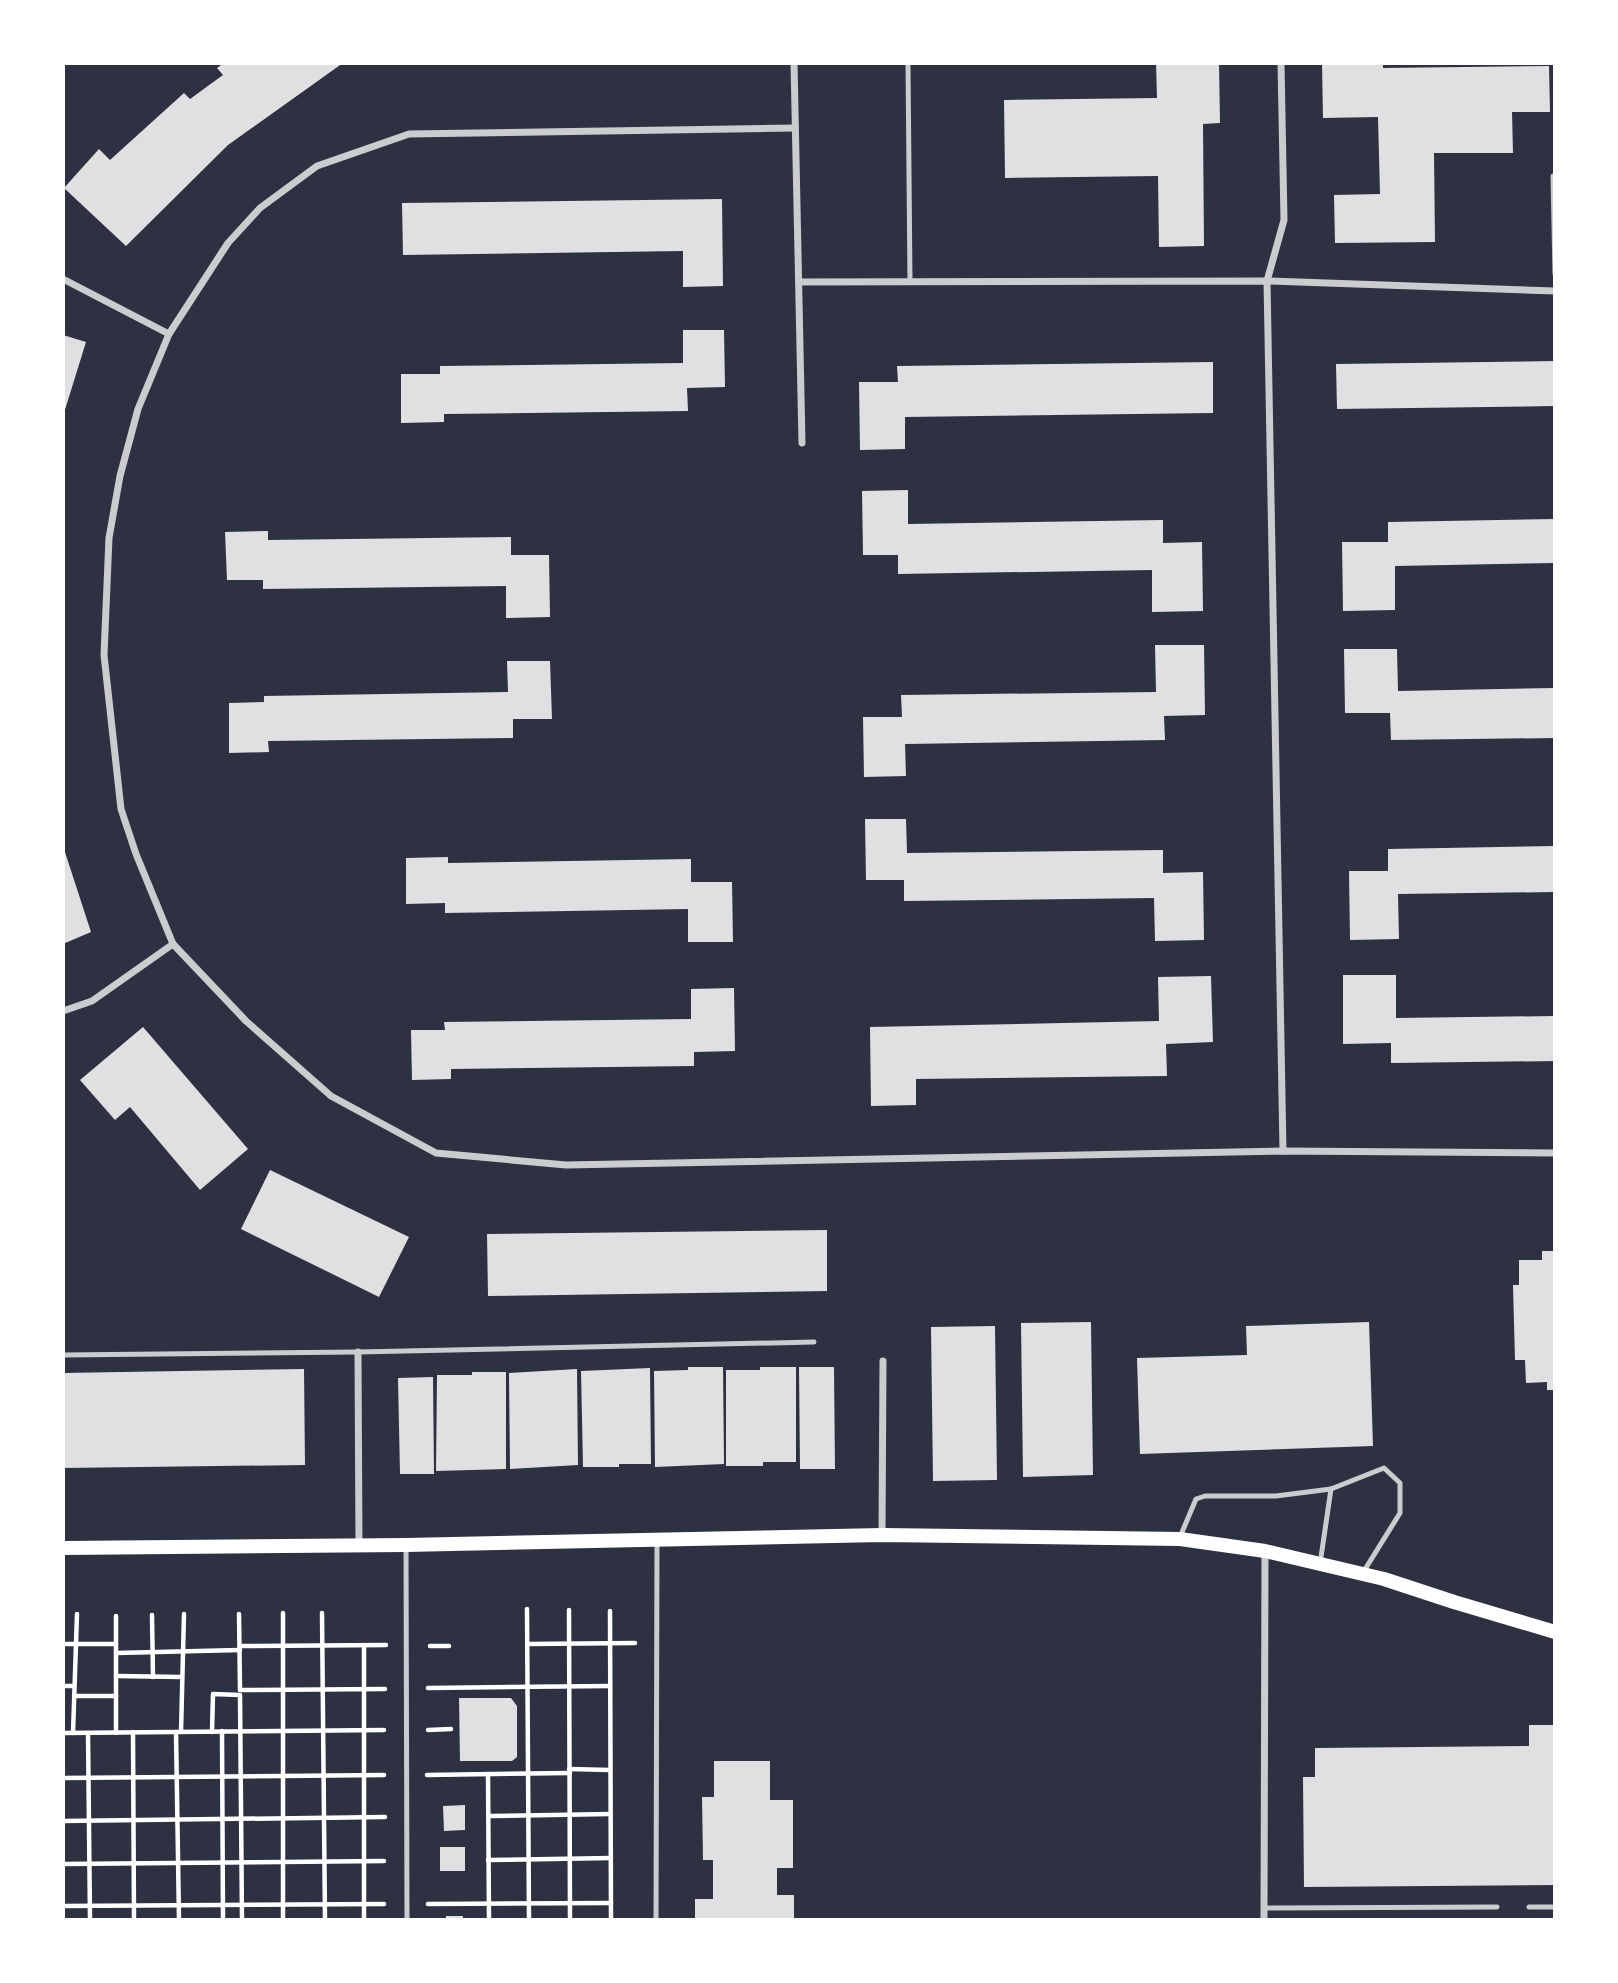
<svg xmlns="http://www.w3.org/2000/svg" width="1618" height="1983" viewBox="0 0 1618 1983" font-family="'Alegreya Sans',sans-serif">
	<rect width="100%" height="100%" fill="#2d3142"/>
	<!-- building -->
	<g fill="#e0e0e3">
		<polygon points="224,63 343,63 228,145 126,246 64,188 99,149 110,160 184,93 190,99 223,75 217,68"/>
		<polygon points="1156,63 1219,63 1220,123 1203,124 1204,246 1159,247 1158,176 1005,178 1004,100 1157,98"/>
		<polygon points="1322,63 1383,63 1383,68 1549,66 1550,112 1512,112 1513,153 1434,153 1435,242 1335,243 1334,195 1380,194 1378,117 1323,118"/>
		<polygon points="722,199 723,286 683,287 683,251 403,255 402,203"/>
		<polygon points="683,330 724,330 725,387 687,388 688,411 444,414 444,422 401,423 401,374 440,374 440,366 683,363"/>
		<polygon points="63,335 86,342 64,413 63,413"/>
		<polygon points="1555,361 1555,406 1337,409 1336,364"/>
		<polygon points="1213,362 1213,413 905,417 905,449 860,450 859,382 898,382 897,366"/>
		<polygon points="908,490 908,524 1163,520 1163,543 1202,542 1203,611 1152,612 1152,570 898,574 898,555 863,555 862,491"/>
		<polygon points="1555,519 1555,563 1395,566 1395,610 1343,611 1342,542 1388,542 1388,522"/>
		<polygon points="268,531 268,540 511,537 511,555 549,555 550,617 506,618 506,586 263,589 263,580 227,580 225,532"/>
		<polygon points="1155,645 1204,645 1205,715 1164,716 1165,740 905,744 906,776 864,777 863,717 902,717 901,695 1156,692"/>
		<polygon points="1344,649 1397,649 1398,691 1555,688 1555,738 1391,740 1390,713 1345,713"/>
		<polygon points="507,661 550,661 552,719 513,719 513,738 268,741 269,752 229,753 229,703 264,702 264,696 508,692"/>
		<polygon points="865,819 906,819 907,853 1163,850 1163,873 1203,872 1204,940 1155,941 1154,898 904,901 904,880 866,880"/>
		<polygon points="63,846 91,932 63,944"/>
		<polygon points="1555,846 1555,892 1398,894 1399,939 1350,940 1349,871 1388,871 1388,849"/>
		<polygon points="448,857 448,863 691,859 691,882 732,882 733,942 688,942 688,909 445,913 445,903 406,904 406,858"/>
		<polygon points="1343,975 1396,975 1396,1018 1555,1016 1555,1061 1391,1063 1391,1043 1343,1044"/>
		<polygon points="1211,976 1213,1042 1166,1044 1167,1076 916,1079 916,1105 871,1106 870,1027 1159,1021 1158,977"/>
		<polygon points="734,988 735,1051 694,1052 694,1066 451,1069 451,1079 412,1080 411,1030 445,1030 444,1022 691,1019 691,989"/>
		<polygon points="143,1027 248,1149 200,1190 130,1107 115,1120 80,1080"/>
		<polygon points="270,1170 409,1237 379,1297 241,1229"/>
		<polygon points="827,1230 827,1291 488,1296 487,1234"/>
		<polygon points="1542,1251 1555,1251 1555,1390 1547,1390 1547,1382 1526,1383 1525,1360 1515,1360 1513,1285 1519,1285 1519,1260 1542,1260"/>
		<polygon points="1091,1322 1093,1475 1023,1477 1021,1323"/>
		<polygon points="1369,1322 1373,1446 1140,1454 1137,1358 1247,1355 1246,1326"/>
		<polygon points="995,1326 997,1480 933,1481 931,1327"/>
		<polygon points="688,1367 723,1367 724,1464 655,1467 654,1371 688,1370"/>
		<polygon points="760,1367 796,1367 796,1462 763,1462 763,1466 726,1466 726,1370 760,1370"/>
		<polygon points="799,1367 834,1367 835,1469 800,1469"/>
		<polygon points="650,1368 651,1464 619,1464 619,1467 583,1467 581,1371"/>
		<polygon points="304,1369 305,1465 63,1468 63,1373"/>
		<polygon points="577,1369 578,1465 510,1469 509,1373"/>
		<polygon points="472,1372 506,1372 506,1469 436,1471 437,1375 472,1375"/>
		<polygon points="433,1377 434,1474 400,1474 398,1378"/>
		<polygon points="459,1698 511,1698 517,1706 517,1757 512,1761 460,1761"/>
		<polygon points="1529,1725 1555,1725 1555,1885 1304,1887 1303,1777 1315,1777 1315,1748 1529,1746"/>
		<polygon points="714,1761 770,1761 770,1800 793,1800 793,1868 777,1868 777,1895 794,1895 794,1920 695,1920 695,1899 713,1899 713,1860 703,1860 702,1797 714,1797"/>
		<polygon points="465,1805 465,1830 444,1831 443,1806"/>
		<rect x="440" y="1847" width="25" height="24"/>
		<rect x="446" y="1916" width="17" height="4"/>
	</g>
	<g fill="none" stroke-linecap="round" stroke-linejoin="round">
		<!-- path -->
		<g stroke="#fff" stroke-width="4.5">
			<polyline points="527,1609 529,1920"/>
			<polyline points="569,1610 570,1920"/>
			<polyline points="610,1611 611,1920"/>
			<polyline points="283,1613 283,1920"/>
			<polyline points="322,1613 325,1920"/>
			<polyline points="239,1614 240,1690"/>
			<polyline points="152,1615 153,1677"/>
			<polyline points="63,1644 116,1644"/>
			<polyline points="529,1644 635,1643"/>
			<polyline points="240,1646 386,1645"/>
			<polyline points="430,1646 449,1646"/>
			<polyline points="116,1653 240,1650"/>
			<polyline points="116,1676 182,1677"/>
			<polyline points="63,1686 74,1686"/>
			<polyline points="428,1688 610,1686"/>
			<polyline points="240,1690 385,1689"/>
			<polyline points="74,1696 116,1696"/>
			<polyline points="428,1730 451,1729"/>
			<polyline points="222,1731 223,1920"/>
			<polyline points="133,1732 134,1920"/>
			<polyline points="176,1732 179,1920"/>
			<polyline points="181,1732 184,1614"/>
			<polyline points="212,1732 213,1694 240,1695 242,1920"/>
			<polyline points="63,1733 384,1730"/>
			<polyline points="73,1733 77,1614"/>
			<polyline points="88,1733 90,1920"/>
			<polyline points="116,1733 116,1616"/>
			<polyline points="569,1769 610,1770"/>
			<polyline points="488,1774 489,1920"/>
			<polyline points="427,1775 570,1773"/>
			<polyline points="63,1778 384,1775"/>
			<polyline points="489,1816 610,1814"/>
			<polyline points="63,1821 385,1817"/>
			<polyline points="488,1860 611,1858"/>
			<polyline points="63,1864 384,1861"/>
			<polyline points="428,1904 611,1903"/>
			<polyline points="63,1906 384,1904"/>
			<polyline points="364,1920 364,1646"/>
		</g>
		<!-- service -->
		<g stroke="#caccd0" stroke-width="5">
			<polyline points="908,63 910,282"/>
			<polyline points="1553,176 1555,274"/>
			<polyline points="63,1355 358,1352 814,1342"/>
			<polyline points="1180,1537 1196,1499 1205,1496 1276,1496 1331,1489 1384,1468 1400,1483 1400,1513 1364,1571"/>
			<polyline points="406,1545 407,1920"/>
			<polyline points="1320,1564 1331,1489"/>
			<polyline points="1529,1907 1555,1907"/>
			<polyline points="1264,1908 1497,1907"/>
			<polyline points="656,1920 657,1542"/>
		</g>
		<!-- minor -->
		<g stroke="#caccd0" stroke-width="7">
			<polyline points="794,63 802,443"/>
			<polyline points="1281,63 1284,220 1267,281 1283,1151"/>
			<polyline points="795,128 409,134 317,166 260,208 228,243 169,334 138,409 120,476 109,538 104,655 121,809 136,854 173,944 246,1021 331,1096 436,1153 566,1165 1283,1151 1555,1153"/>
			<polyline points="63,279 169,334"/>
			<polyline points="799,282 1267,281 1555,291"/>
			<polyline points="63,1011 92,1001 173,944"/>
			<polyline points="358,1352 359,1546"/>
			<polyline points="882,1535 883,1361"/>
			<polyline points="1264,1920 1265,1552"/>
		</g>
		<!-- secondary -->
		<polyline stroke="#fff" stroke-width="14" points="63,1548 406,1545 882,1535 1180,1539 1265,1551 1384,1579 1454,1602 1555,1632"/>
	</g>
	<!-- border -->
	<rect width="1618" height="1983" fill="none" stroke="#ffffff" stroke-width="130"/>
</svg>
